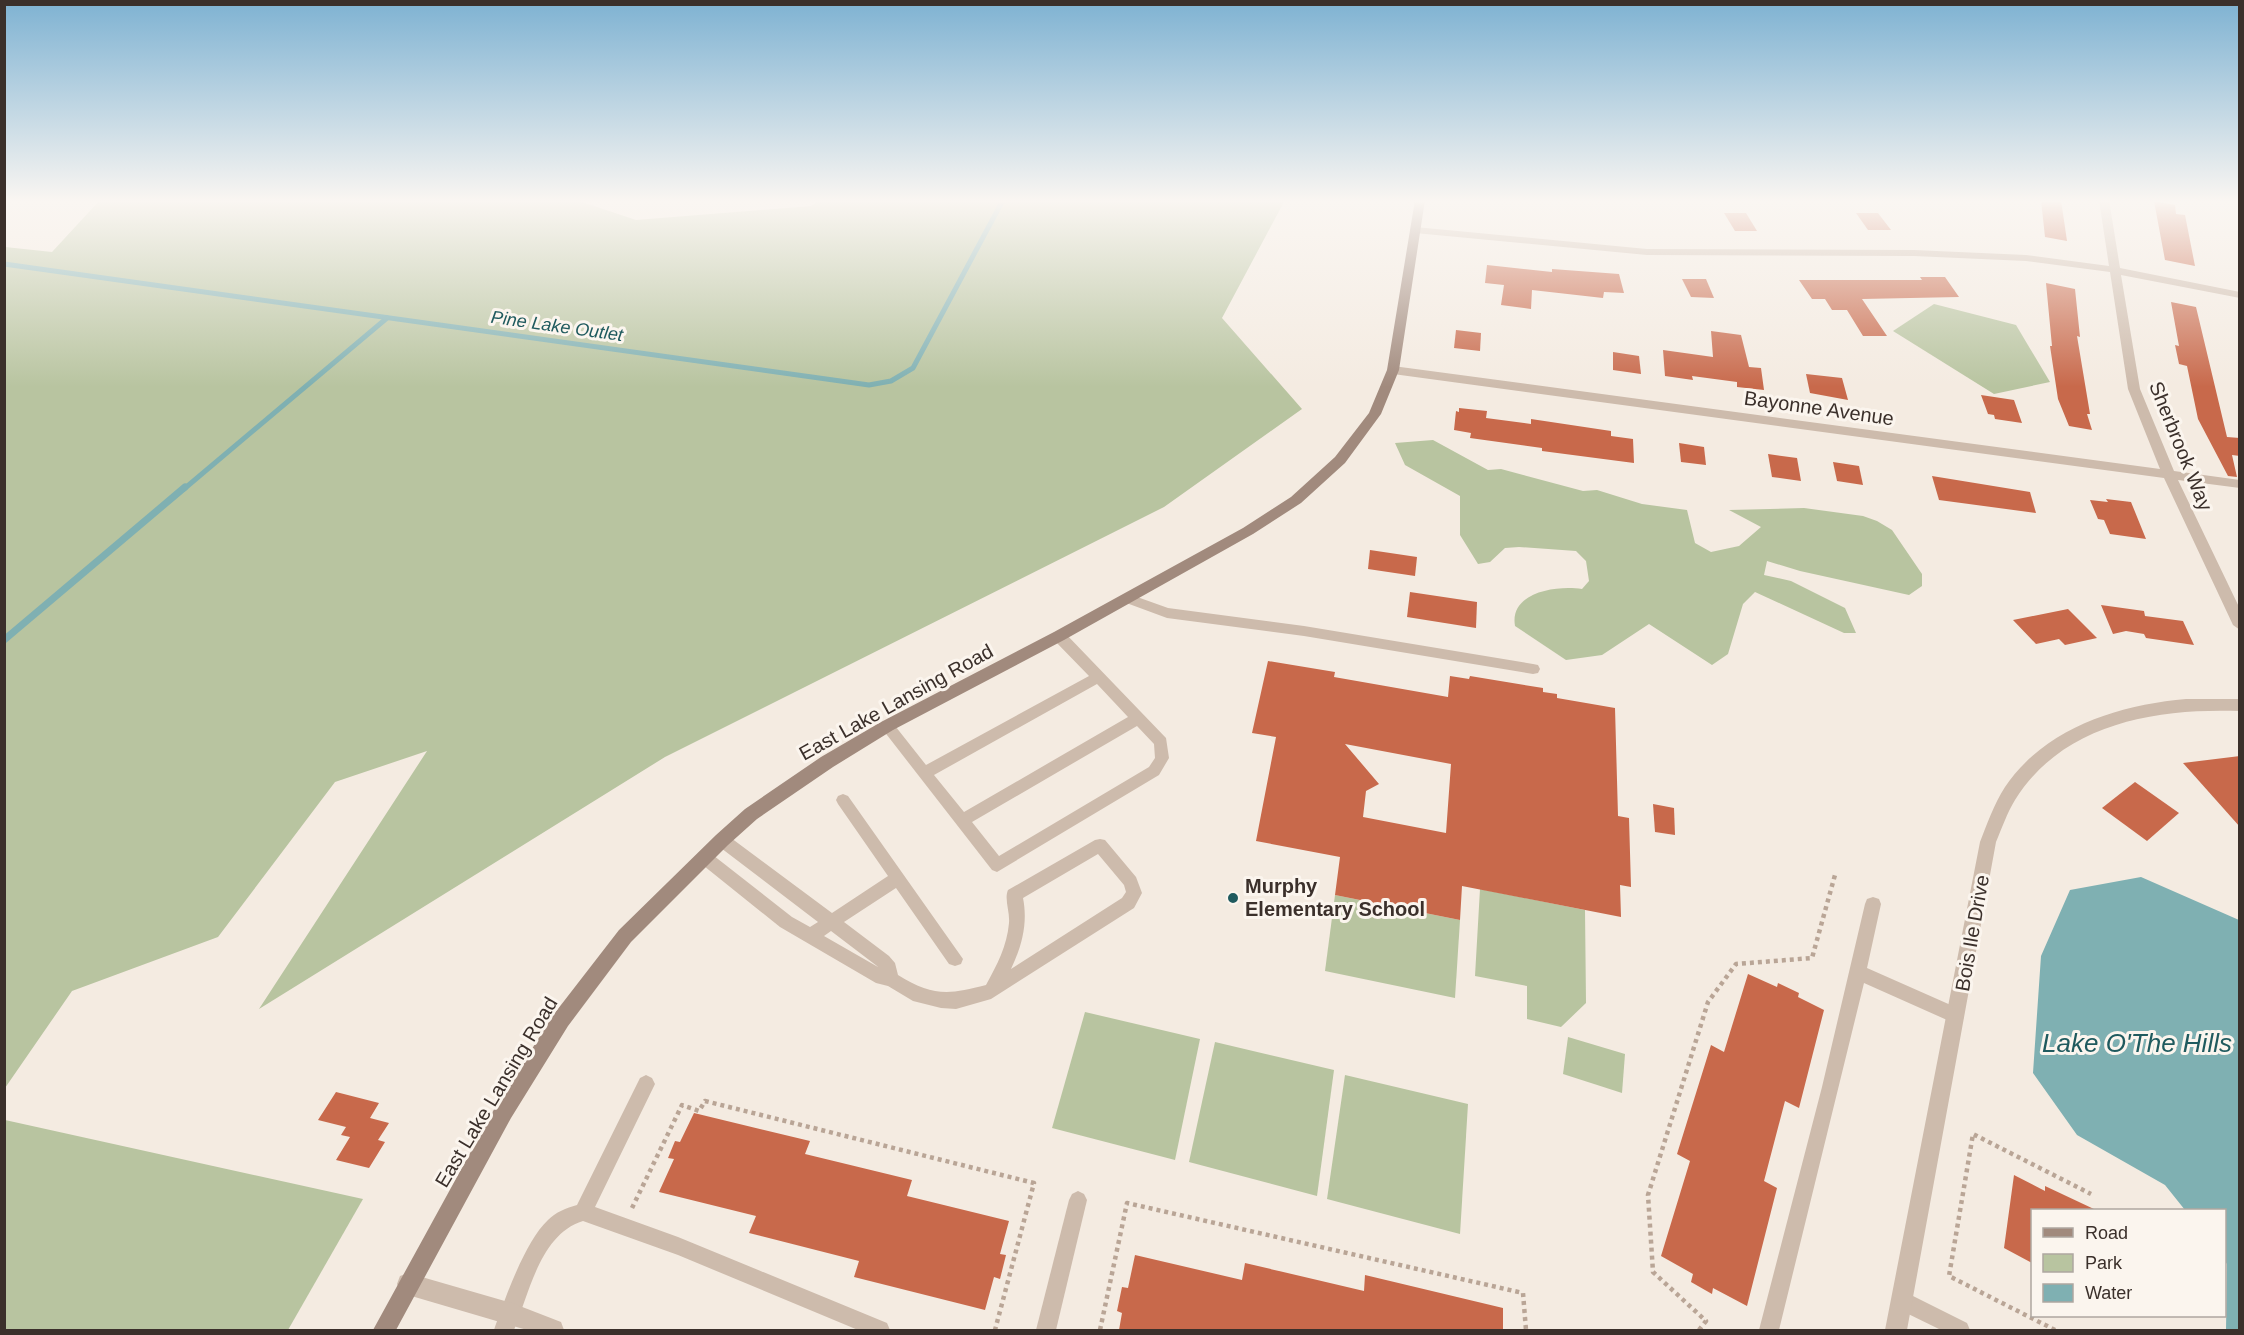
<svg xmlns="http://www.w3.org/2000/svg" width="2244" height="1335" viewBox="0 0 2244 1335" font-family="Arial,sans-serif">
	<rect width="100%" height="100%" fill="#f4ebe1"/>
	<!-- green -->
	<g fill="#b8c4a0">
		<polygon points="100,200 576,200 636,220 811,206 820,200 1285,200 1222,318 1302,409 1164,507 665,757 259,1009 427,751 335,782 218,937 72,991 5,1088 5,247 52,252"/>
		<polygon points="1934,304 2016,325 2050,382 1994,394 1893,331"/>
		<path d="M1433,440L1488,470L1501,469L1583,491L1597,490L1642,504L1687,510L1695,543L1711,552L1739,546L1761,527L1729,510L1804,508L1863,516L1877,521L1892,530L1922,574V586L1909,595L1800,571L1767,561L1764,575L1791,581L1845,608L1856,633H1844L1755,592L1743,604L1728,654L1712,665L1649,624L1602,655L1566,660L1515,626C1509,592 1557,585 1582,589L1589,581L1586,561L1576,551L1519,547L1505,548L1490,562L1478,564L1460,535V496L1405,465L1395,443Z"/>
		<polygon points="1480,889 1585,910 1586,1003 1561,1027 1527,1019 1527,986 1475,976"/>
		<polygon points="1335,895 1460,920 1455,998 1325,971"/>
		<polygon points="1085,1012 1200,1039 1175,1160 1052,1128"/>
		<polygon points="1568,1037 1625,1054 1622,1093 1563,1074"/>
		<polygon points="1215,1042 1334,1070 1317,1196 1189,1162"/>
		<polygon points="1345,1075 1468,1104 1460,1234 1327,1199"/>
		<polygon points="5,1120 363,1199 288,1330 5,1330"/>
	</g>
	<!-- water -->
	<polygon fill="#7fb0b2" points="2141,877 2239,920 2239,1330 2226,1330 2227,1264 2225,1261 2224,1210 2185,1210 2165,1185 2077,1135 2033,1073 2041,956 2070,890"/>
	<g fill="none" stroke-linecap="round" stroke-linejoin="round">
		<!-- stream-far1 -->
		<g stroke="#7fb0b2" stroke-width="5">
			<polyline points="4,264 869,385 891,381 913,368 1003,200"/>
			<polyline points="184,489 387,318"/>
		</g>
		<!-- stream -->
		<polyline stroke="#7fb0b2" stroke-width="7" points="4,640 185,487"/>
	</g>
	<!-- building -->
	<g fill="#c8694b" fill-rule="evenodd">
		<polygon points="2041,200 2061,200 2067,241 2045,237"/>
		<polygon points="2154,201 2175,205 2176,214 2185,215 2195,266 2165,260"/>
		<polygon points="1724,213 1746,213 1757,231 1735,231"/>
		<polygon points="1856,213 1878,213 1891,230 1868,230"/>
		<polygon points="1487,265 1552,272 1552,269 1619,274 1624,293 1604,292 1603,298 1532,290 1531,309 1501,305 1504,285 1485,283"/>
		<polygon points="1920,277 1945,277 1959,297 1862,299 1887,336 1863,336 1847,310 1832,310 1825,299 1812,299 1799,280 1922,280"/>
		<polygon points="1682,279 1706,279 1714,298 1691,297"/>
		<polygon points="2046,283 2075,289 2080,337 2077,336 2090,414 2087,414 2092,430 2069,426 2058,399 2050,346 2052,346"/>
		<polygon points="2171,302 2196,307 2227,437 2240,438 2240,456 2232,455 2237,477 2228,476 2198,419 2187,366 2179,364 2175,345 2179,346"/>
		<polygon points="1456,330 1481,333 1480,351 1454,348"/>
		<polygon points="1711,331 1741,335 1749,367 1761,368 1764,390 1737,387 1737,382 1692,376 1693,380 1665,376 1663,350 1713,357"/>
		<polygon points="1613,352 1639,356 1641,374 1613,370"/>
		<polygon points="1806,374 1842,378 1848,400 1810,393"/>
		<polygon points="1981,395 2014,400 2022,423 1995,419 1994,415 1988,414"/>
		<polygon points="1459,408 1487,411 1486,418 1531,424 1531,419 1611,431 1611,436 1633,439 1634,463 1542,451 1542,448 1470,438 1471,433 1454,430 1456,411 1459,412"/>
		<polygon points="1679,443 1704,447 1706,465 1681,462"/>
		<polygon points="1768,454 1797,458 1801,481 1772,477"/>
		<polygon points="1833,462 1859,466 1863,485 1837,481"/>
		<polygon points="1932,476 2030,492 2036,513 1939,500"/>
		<polygon points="2106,499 2131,502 2146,539 2110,534 2104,520 2098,519 2090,500 2108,502"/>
		<polygon points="1370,550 1417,557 1415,576 1368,569"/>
		<polygon points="1410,592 1477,602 1476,628 1407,617"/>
		<polygon points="2101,605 2144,611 2145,616 2183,621 2194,645 2146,638 2144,634 2126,631 2113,634"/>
		<polygon points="2068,609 2097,638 2065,645 2059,639 2036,644 2013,620"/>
		<path d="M1268,661L1335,672L1334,677L1448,697L1450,676L1469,679L1470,676L1543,688V692L1557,694V698L1615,708L1618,816L1629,818L1631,887L1620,885L1621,917L1462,886L1460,920L1335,895L1340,857L1256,841L1276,737L1252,733ZM1345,744L1451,764L1446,833L1363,817L1366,791L1379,784Z"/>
		<polygon points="2240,756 2240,827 2183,763"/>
		<polygon points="2135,782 2179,813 2147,841 2102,808"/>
		<polygon points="1653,804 1674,808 1675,835 1655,832"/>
		<polygon points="1748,974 1777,987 1778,983 1799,993 1798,997 1824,1010 1799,1108 1785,1101 1764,1181 1777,1188 1747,1306 1713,1288 1712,1294 1691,1282 1693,1274 1661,1256 1690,1161 1677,1154 1711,1045 1724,1052"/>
		<polygon points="336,1092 379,1103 370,1118 389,1123 378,1140 385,1142 369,1168 336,1160 350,1137 341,1135 346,1127 318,1120"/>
		<polygon points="694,1113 810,1141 805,1154 912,1180 907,1196 1009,1221 1000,1254 1006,1255 1000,1279 994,1277 985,1310 854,1277 859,1261 749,1233 756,1216 659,1192 674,1159 668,1158 675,1141 680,1142"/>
		<polygon points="2014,1175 2045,1191 2045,1186 2096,1210 2032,1210 2032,1263 2004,1248"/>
		<polygon points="1135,1255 1242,1280 1245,1263 1364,1291 1365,1275 1503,1308 1503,1330 1119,1330 1122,1313 1117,1311 1122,1287 1128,1288"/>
	</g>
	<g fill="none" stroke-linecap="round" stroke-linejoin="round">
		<!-- path -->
		<g stroke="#b9a596" stroke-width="4.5" stroke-dasharray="4 4" stroke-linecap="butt">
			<polyline points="632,1208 682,1105 699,1111 705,1101 1034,1183 995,1330"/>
			<polyline points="1100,1330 1127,1203 1523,1293 1526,1330"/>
			<polyline points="1699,1330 1706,1321 1653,1272 1648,1195 1708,1002 1736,964 1812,958 1835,875"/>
			<polyline points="2055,1330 1949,1276 1973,1134 2091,1194"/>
		</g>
		<!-- lane -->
		<g fill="#cdbbac" fill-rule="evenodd">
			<polygon points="1126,593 1168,608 1304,626 1533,664 1538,665 1540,669 1538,673 1533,674 1304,636 1167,618 1121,601 1120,598"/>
			<path d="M1059,631L1064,632L1166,738L1169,758L1159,775L997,872L992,870L880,726L882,722H892L926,765L1089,676L1054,640L1052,636ZM1097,684L1128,717L964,812L934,775ZM1137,726L1154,744L1155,758L1149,767L999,856L972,822Z"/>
			<path d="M843,794L848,796L963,959L961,964L955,966L949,964L896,888L844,922L889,956L895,963L898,975C932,996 948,995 986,985C997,965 1007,946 1009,923C1010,912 1004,899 1008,890L1095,840L1100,839L1105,840L1136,877L1142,893L1134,908L991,999L956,1009L941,1008L913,1001L888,986L876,983L780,927L699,862L696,857L699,852L704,850L709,852L792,917L810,927L818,922L717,845L714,840L717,835L722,834L727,835L832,913L888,876L838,804L836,800L838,796ZM1098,854L1124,885L1126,892L1122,898L1011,969C1022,946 1028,923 1023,898ZM831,931L877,966L878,967L824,936Z"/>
			<polygon points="1873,897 1879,899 1881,904 1867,968 1962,1010 1964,1016 1962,1022 1956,1024 1864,983 1779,1330 1759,1330 1822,1087 1865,904 1867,899"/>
			<path d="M646,1075L652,1078L655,1084L595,1207L678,1237L887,1323L890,1330H858L678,1255L583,1221C540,1234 529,1294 514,1330H494C504,1301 525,1241 548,1220C556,1212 566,1208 577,1205L640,1078Z"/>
			<polygon points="1078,1191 1084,1194 1087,1200 1056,1330 1036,1330 1069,1200 1072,1194"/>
			<polygon points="1903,1291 1967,1323 1970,1330 1941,1330 1896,1308 1893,1301 1896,1294"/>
		</g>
		<!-- street -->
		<g fill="#cdbbac" fill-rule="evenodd">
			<polygon points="2099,200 2109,200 2120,268 2240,292 2240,298 2121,275 2140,389 2174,471 2240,480 2240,488 2178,480 2240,609 2240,630 2233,625 2164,478 1393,374 1387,370 1393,366 2160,469 2128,389 2110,272 2026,261 1914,256 1647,255 1415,233 1410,230 1415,227 1647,249 1914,250 2026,255 2109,266"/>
			<path d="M2186,699H2240V711C2156,708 2063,723 2015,800C2007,813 2002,828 1996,842L1907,1330H1885L1980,842C1987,824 1994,804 2005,787C2045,728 2118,705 2186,699Z"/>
			<polygon points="408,1273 512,1303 561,1322 564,1330 527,1330 408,1295 400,1292 397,1284 400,1276"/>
		</g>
		<!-- secondary -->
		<polygon fill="#a18a7d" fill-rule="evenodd" points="1415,200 1425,200 1399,370 1381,414 1345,463 1301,503 1253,534 1064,640 893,730 833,767 757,819 728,845 631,942 568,1026 511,1118 396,1330 373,1330 497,1104 554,1014 619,930 716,835 745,809 821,757 881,722 1054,632 1243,528 1291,497 1335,457 1369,413 1387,370"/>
	</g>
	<!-- sky -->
	<linearGradient id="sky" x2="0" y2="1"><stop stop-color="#7eb2d2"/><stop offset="0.52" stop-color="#faf6f2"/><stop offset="1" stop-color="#faf6f2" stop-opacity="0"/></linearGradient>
	<rect width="2244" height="387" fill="url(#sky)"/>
	<!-- markers -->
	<circle fill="#1f5a5e" stroke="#fbf5ee" stroke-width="2" cx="1233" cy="898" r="6"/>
	<g text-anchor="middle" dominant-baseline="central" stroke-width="6" stroke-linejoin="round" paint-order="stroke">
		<!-- far-water labels -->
		<g font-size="18" font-style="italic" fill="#1f5a5e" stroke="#fbf5ee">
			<text transform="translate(557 326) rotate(8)">Pine Lake Outlet</text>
		</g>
		<!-- street labels -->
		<g font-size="20" fill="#3b302b" stroke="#fbf5ee">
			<text transform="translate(1819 408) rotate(8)">Bayonne Avenue</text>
			<text transform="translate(2181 446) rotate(68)">Sherbrook Way</text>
			<text transform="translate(896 702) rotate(-29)">East Lake Lansing Road</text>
			<text transform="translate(1972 933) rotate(-80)">Bois Ile Drive</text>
			<text transform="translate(496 1092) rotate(-59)">East Lake Lansing Road</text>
		</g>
		<!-- poi labels -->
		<g font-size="20" font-weight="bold" fill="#3b302b" stroke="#fbf5ee" text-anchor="start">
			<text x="1245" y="886">Murphy<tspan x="1245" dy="23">Elementary School</tspan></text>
		</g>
		<!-- near-water labels -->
		<g font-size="26" font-style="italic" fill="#1f5a5e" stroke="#fbf5ee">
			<text x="2137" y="1043">Lake O'The Hills</text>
		</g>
	</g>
	<!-- border -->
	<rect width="2244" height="1335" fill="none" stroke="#3b302b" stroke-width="12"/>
	<!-- legend -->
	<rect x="2031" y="1209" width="195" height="108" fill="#fbf5ee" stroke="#aea6a0" stroke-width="1.5"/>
	<rect x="2043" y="1228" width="30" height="9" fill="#a18a7d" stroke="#aea6a0" stroke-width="1.5"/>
	<text x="2085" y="1239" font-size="18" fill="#3b302b">Road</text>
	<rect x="2043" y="1254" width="30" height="18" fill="#b8c4a0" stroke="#aea6a0" stroke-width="1.5"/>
	<text x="2085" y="1269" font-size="18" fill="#3b302b">Park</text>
	<rect x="2043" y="1284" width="30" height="18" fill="#7fb0b2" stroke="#aea6a0" stroke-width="1.5"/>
	<text x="2085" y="1299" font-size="18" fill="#3b302b">Water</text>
</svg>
